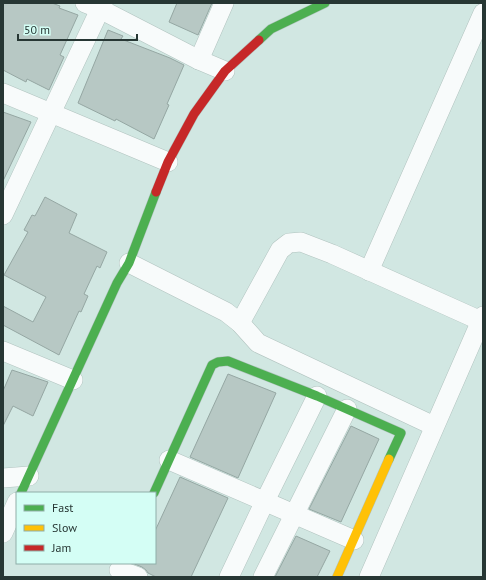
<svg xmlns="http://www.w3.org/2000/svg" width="486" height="580" viewBox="0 0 486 580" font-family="'PT Sans',sans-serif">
	<rect width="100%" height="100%" fill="#d1e7e2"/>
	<!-- building -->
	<g fill="#b7c8c4" stroke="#95a7a3">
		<polygon points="3,3 52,3 60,6 59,8 78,15 60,55 64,57 49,90 27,79 26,82 3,70"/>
		<polygon points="177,3 212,3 198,35 169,22"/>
		<polygon points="108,30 123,36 121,39 170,58 184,65 167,104 169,105 154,139 116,119 115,121 78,103"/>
		<polygon points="3,112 31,122 3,181"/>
		<polygon points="45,197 77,214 69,233 107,252 100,268 97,266 84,294 88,296 81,312 79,311 59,355 3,325 3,306 33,322 46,297 4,275 28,232 24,230 32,215 35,216"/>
		<polygon points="12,370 48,382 33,416 13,406 3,426 3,391"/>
		<polygon points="228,374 276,393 238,478 190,457"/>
		<polygon points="351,426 379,439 341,522 309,509"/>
		<polygon points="180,477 228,498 191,577 156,577 148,573 146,570 142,567 132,563 155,563 155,531"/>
		<polygon points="296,536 330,551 317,577 275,577"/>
	</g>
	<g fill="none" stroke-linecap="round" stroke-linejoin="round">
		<!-- street casing -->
		<g stroke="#b1c3bf" stroke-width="20">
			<g id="street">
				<polyline points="85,3 100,9 199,60 225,71"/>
				<polyline points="199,60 224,3"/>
				<polyline points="3,93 168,162"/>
				<polyline points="3,215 103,3"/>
				<polyline points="129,263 226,312 240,323 258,343 434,426"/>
				<polyline points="369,271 483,13"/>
				<polyline points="240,323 280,250 289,243 301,242 332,254 481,321"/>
				<polyline points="3,351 73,380"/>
				<polyline points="169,460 354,540"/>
				<polyline points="3,478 29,476"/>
				<polyline points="3,533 17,502"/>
				<polyline points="119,570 138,577"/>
				<polyline points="229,577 265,501 317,396"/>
				<polyline points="263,577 347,409"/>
				<polyline points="369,577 483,316"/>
			</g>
		</g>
		<!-- fast casing -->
		<g stroke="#b1c3bf" stroke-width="10">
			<g id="fast">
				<polyline points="259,40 271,29 325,3"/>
				<polyline points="21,493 117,283 129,263 156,192"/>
				<polyline points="154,493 212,365 218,362 228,361 317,396 401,433 389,459"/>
			</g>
		</g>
		<!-- slow casing -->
		<g stroke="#b1c3bf" stroke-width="10">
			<polyline id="slow" points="337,577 389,459"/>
		</g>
		<!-- jam casing -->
		<g stroke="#b1c3bf" stroke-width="10">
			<polyline id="jam" points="156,192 168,162 194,114 225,71 259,40"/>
		</g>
		<!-- street -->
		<use href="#street" stroke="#f8fbfb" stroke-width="19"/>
		<!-- fast -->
		<use href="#fast" stroke="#4caf50" stroke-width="9"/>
		<!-- slow -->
		<use href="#slow" stroke="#ffc107" stroke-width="9"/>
		<!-- jam -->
		<use href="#jam" stroke="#c62828" stroke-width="9"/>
	</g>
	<!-- border -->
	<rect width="486" height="580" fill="none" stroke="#273734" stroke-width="8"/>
	<!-- legend -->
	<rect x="16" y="492" width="140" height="72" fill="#d4fef5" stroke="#8faea8"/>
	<rect x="24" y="505" width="20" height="6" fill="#4caf50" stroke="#8faea8"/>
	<text x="52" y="512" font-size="12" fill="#273734">Fast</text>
	<rect x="24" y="525" width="20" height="6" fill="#ffc107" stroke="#8faea8"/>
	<text x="52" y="532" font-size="12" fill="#273734">Slow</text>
	<rect x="24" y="545" width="20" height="6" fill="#c62828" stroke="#8faea8"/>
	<text x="52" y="552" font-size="12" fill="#273734">Jam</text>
	<!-- scale -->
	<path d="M18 34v6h119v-6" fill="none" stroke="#273734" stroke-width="2"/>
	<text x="24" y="34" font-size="12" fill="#273734" stroke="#d4fef5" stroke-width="3" paint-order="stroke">50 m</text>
</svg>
